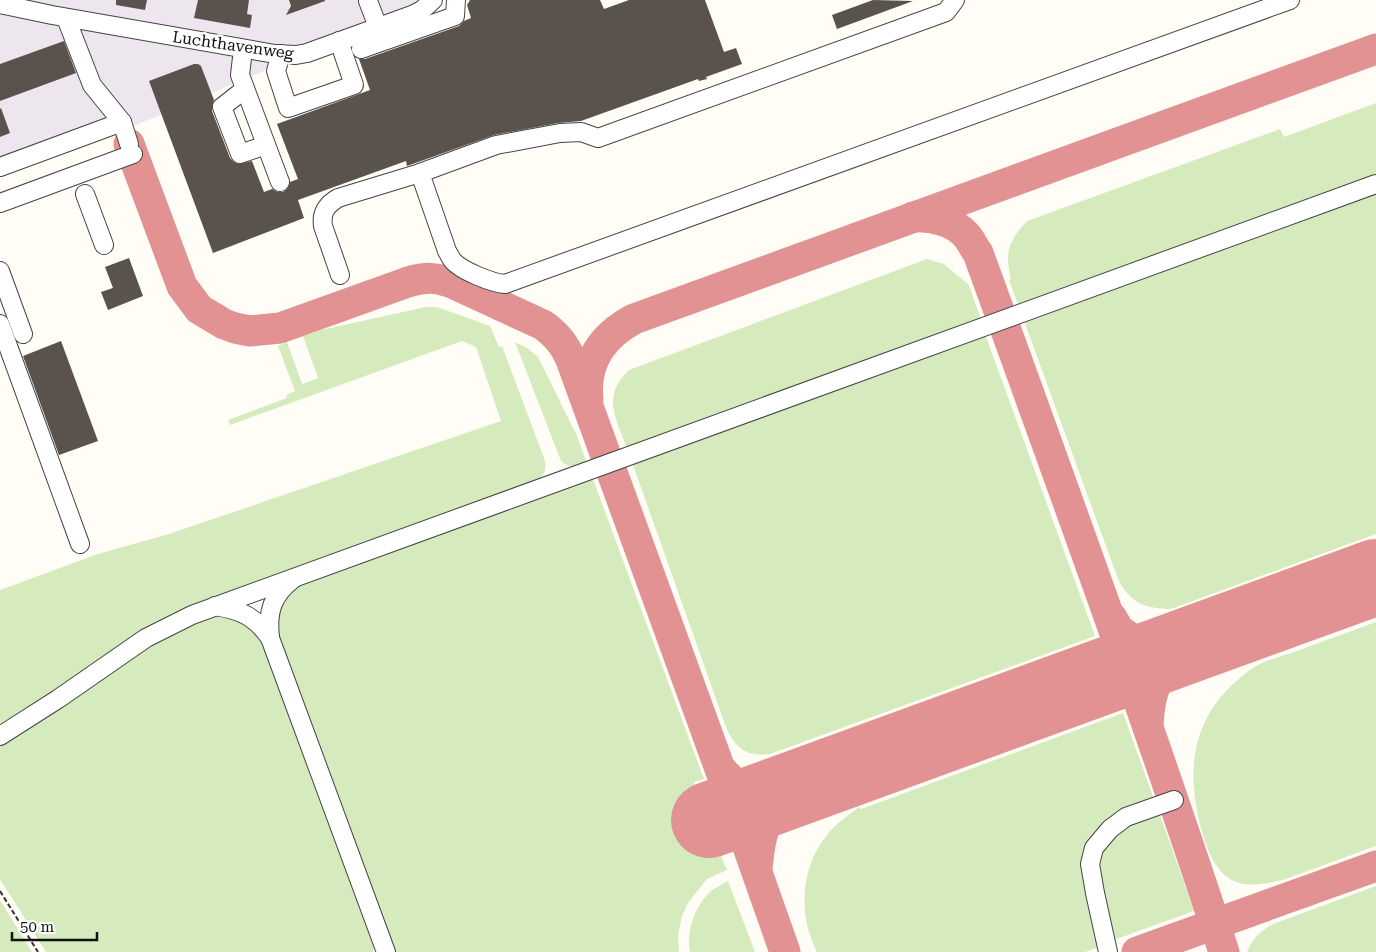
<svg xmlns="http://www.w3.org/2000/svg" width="1376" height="952" viewBox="0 0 1376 952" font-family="'Roboto Serif',serif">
	<rect width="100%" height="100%" fill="#fffdf5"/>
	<!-- industrial -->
	<polygon fill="#eee6ef" points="0,0 423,0 421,4 134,126 0,175"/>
	<!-- green -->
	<g fill="#d5ebbd">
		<path d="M1376,103V176L1019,307L1009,280L1011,279C1004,252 1009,241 1027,221L1280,129L1284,137Z"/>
		<path d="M1376,190V534L1171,609C1144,608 1131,604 1118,579L1023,318Z"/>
		<path d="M927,259L944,264L969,285L981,320L627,449C616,417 601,397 629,370Z"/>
		<path d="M426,307H437L490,326L499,347L502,346L545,461C547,471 543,476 536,483L234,593L0,733V590L98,554L169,534L501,421L476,347L462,341L230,425L228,420L287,398L286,395L295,391L278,346L287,342L302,384L318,378L303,336L321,330Z"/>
		<path d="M985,334L1095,636L770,754C749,757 737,750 727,730L632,462Z"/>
		<path d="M515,342L527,348L538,357L577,436L587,464C576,468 570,469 561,461Z"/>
		<path d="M591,474L704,779L694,782L695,785L691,787L716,857L721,856L727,870L707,879L688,903L682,916L678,935L679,952H391L278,642C274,616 277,603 295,585Z"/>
		<polygon points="211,614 232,615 263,637 376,947 373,952 46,952 0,879 0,744 164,634"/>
		<path d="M1376,622V846L1283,880C1268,883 1248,888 1234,881C1214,870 1210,855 1203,835C1187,782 1188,727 1231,686C1239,679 1248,670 1258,665C1269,659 1282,656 1294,652C1321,642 1349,632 1376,622Z"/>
		<path d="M1123,713L1155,802L1098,831L1102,946L1085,952H817C795,909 802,857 837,824C844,818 852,813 859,807L861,809Z"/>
		<polygon points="1159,812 1194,911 1111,941 1097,860 1115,829"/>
		<path d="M728,881L755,952H690C686,930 695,906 711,891C716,887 723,884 728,881Z"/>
		<path d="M1376,886V952H1247C1252,939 1261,931 1273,924Z"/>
		<polygon points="0,900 32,952 0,952"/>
	</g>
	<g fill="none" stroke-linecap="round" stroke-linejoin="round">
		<!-- taxiway -->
		<g stroke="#e29292" stroke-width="31">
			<path d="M129,144L182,286L199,309L224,324L235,328L250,331L280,328L408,282C426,277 435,277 452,283L543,325C556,334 563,343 570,357L735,810L785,952"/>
			<path d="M913,217C932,216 954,221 967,236C971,241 974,248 978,253C1062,485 1147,717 1224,952"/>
			<path d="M588,399C584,362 602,336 634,319L1376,49"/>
			<polyline points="1112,618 1119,630 1136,642 1158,651 1195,643"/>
			<path d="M1148,726C1149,705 1152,683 1167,667C1174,658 1186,651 1194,643"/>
			<path d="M720,768C747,801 763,795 801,787C794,792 786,798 779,804C762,821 759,846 757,869"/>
			<polyline points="1137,952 1376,866"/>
		</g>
		<!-- runway -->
		<polyline stroke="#e29292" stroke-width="76" points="709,820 1376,577"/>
	</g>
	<!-- building -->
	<g fill="#5a524d">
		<polygon points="116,0 147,0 145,10 116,5"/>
		<polygon points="198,0 249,0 247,14 252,15 250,28 194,18"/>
		<polygon points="289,0 325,0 325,1 286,15 291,6"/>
		<polygon points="470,0 600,0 604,9 629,0 705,0 724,52 736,48 742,64 706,77 707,79 699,81 698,79 581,121 558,123 494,135 407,166 406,161 298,200 304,218 213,253 149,81 194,64 198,64 201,66 214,100 212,105 212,111 230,158 234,162 239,164 252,161 264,192 272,189 278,192 283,192 288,188 290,182 298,179 277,124 370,90 359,59 365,59 459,26 464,21 471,18 467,5"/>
		<polygon points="873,0 913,1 837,29 832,15"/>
		<polygon points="64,41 76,73 0,101 0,64"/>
		<polygon points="1,108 10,133 0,137 0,109"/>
		<polygon points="129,258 143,296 108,310 101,292 113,288 105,267"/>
		<polygon points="61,341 98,441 59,455 23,356"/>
	</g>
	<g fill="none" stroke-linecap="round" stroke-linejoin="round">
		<!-- minor casing -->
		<g stroke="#444" stroke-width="20">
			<g id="minor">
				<polyline points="368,1 378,27"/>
				<polyline points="0,4 52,15 275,54 296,55 307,53 412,15 422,10 433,0"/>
				<polyline points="66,18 92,85 122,122 129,144"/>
				<polyline points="243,49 240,75 280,182"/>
				<polyline points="361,49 455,16 456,0"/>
				<polyline points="281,54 276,71 288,108 354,85 339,41"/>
				<polyline points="245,89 222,107 240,154 266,145"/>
				<polyline points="0,167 122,122"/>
				<path d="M420,173L447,251C449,254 451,259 453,261C462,271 492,283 505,284L1290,0"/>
				<polyline points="85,194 104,245"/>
				<polyline points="0,203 133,154"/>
				<polyline points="0,271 23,334"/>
				<path d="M340,275L323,226C321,213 326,205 338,198L420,173L496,145L560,133L581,132L598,138L946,12L955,0"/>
				<polyline points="0,324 80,544"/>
				<path d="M215,606C240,610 255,616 270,638L386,952"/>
				<path d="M270,638C267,612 272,595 293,579"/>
				<polyline points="0,736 58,699 146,638 192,615 1376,184"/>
				<polyline points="1108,952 1095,893 1090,864 1094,848 1110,829 1126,817 1174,800"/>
			</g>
		</g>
		<!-- path -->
		<polyline stroke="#333" stroke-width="2" stroke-dasharray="5 2.5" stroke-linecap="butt" points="0,891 38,952"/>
		<!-- minor -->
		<use href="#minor" stroke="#fff" stroke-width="18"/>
	</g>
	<g text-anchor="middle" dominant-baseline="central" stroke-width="5" stroke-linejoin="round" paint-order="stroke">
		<!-- street labels -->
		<g font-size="16" fill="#111" stroke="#fff">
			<text transform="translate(233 45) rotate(8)">Luchthavenweg</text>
		</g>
	</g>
	<!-- scale -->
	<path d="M12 932v8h85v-8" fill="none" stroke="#111111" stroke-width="2.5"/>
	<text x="20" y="932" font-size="15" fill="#111111" stroke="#ffffff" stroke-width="4" paint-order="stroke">50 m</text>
</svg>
